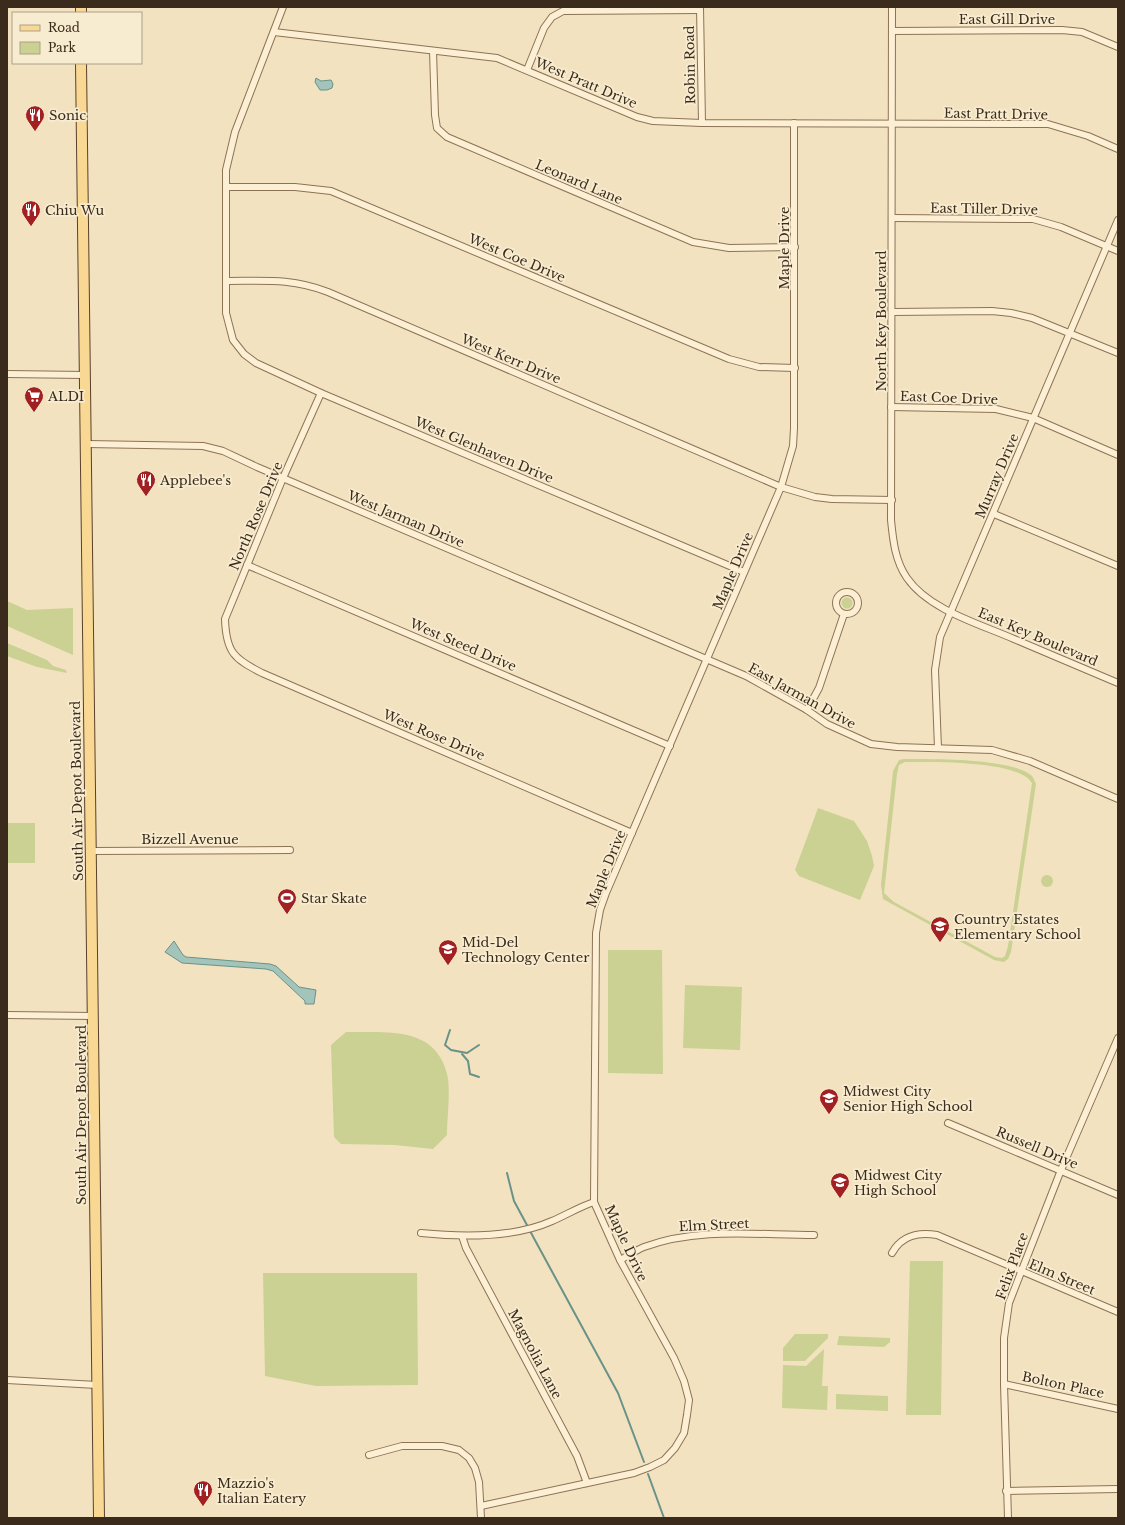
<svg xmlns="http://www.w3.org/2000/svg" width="1125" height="1525" viewBox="0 0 1125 1525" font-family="'Libre Baskerville',serif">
	<rect width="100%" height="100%" fill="#f2e2c0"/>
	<!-- green -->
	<g fill="#cad193" fill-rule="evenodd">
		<circle cx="847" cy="603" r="5.5"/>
		<polygon points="7,601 27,610 73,608 73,655 7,626"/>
		<polygon points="7,643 47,660 53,666 66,670 67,673 37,667 7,656"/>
		<path d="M904,759C930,759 1013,758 1032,776C1033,777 1035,782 1036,784L1011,952L1008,959L1004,962L994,960L883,899L881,885L893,771L899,760ZM905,762C930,762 1019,760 1032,783L1008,946L1005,956L1002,958L995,957L894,902L884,893L897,774L899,765Z"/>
		<polygon points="818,808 854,821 867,841 872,856 874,866 860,900 799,876 795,870"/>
		<rect x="7" y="823" width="28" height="40"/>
		<circle cx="1047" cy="881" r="6"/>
		<polygon points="608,950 662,950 663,1074 608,1073"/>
		<polygon points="685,985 742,987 740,1050 683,1048"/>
		<path d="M346,1032C385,1033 435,1025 447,1074C451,1089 447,1119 447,1135L433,1149L395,1145L341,1144L334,1137L331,1045Z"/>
		<polygon points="910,1261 943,1261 941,1415 906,1415"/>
		<polygon points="263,1273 417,1273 418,1385 316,1386 265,1376"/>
		<polygon points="795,1334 828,1334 828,1338 805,1361 783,1361 783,1348"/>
		<polygon points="839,1336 890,1338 890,1342 884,1347 837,1345"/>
		<polygon points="824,1349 822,1386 828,1386 827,1410 782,1408 783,1365 806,1366"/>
		<polygon points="836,1394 888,1396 888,1411 836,1409"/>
	</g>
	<!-- water -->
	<g fill="#a3c4ba" stroke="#699288">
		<polygon points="316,78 321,81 331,80 333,84 332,88 327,90 320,90 315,82"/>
		<polygon points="174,941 183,955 186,957 270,964 276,966 299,987 316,990 314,1004 305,1004 305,1001 273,971 266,969 182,963 165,952"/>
	</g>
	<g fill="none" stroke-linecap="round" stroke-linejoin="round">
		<!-- stream -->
		<g stroke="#699288" stroke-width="2">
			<polyline points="450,1030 445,1045 451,1050 467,1053 479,1045"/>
			<polyline points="462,1054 468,1061 470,1074 479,1077"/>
			<polyline points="507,1173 514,1201 528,1227"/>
			<polyline points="530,1231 618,1393 644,1462"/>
			<polyline points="648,1474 664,1518"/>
		</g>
		<!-- street casing -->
		<g stroke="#8d7356" stroke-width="8">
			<g id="street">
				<polyline points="283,7 235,132 226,170 226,313 233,340 244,354 256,363 321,393 744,572"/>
				<polyline points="700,7 702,123"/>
				<path d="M892,7L891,520C893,540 895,561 907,578C929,610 980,624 1014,639C1049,654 1083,668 1118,683"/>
				<polyline points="892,31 1062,30 1082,32 1118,47"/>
				<polyline points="274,32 497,58 637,117 653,121 702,123 1048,124 1088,136 1118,149"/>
				<polyline points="433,51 435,115 437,128 447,137 693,242 729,248 795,247"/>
				<polyline points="527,70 544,28 552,17 563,11 700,10"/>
				<polyline points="226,187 295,187 331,191 729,359 759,367 795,368"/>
				<polyline points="892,218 1033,219 1061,227 1118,251"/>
				<path d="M226,281C265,281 291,278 328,292L781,487L815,497L832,499L892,500"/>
				<polyline points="892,312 992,311 1011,313 1032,318 1118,353"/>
				<polyline points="7,374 85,375"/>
				<path d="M321,393L283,478L225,619C226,652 234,659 262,673L632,833"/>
				<polyline points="891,407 996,409 1033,418 1118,455"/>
				<polyline points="87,444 203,446 223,451 257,467 746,676 807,710 827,724 871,744 897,747 992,750 1030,761 1118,799"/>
				<polyline points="994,514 1118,566"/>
				<polyline points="247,565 670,746"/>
				<circle cx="847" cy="603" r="11"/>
				<polyline points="807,710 819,688 844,614"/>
				<polyline points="938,748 935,670 940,637 1118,220"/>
				<polyline points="91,851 290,850"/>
				<polyline points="7,1015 93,1016"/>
				<polyline points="948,1123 1118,1195"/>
				<path d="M421,1233C461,1237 514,1238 552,1221C566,1215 579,1207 594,1202"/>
				<polyline points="462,1236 466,1248 577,1456 587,1483"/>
				<path d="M892,1253C902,1235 918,1232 937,1235L1118,1312"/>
				<path d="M620,1260C628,1256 636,1250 644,1247C698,1227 757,1235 814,1235"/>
				<polyline points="7,1380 97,1385"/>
				<polyline points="1004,1384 1118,1409"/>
				<polyline points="369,1455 402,1446 442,1446 459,1450 469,1458 475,1468 479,1482 481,1518"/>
				<polyline points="1006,1491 1118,1489"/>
				<polyline points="481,1506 634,1473 650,1467 664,1460 675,1448 684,1433 687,1415 689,1400 684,1381 674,1358 620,1260 594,1202 596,933 600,910 606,893 781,487 793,446 794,428 794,123"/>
				<polyline points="1008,1518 1004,1384 1004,1338 1009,1303 1061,1170 1118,1038"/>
			</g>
		</g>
		<!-- primary casing -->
		<g stroke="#5a402b" stroke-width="12">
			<g id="primary">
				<polyline points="81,13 81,7"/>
				<polyline points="81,63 99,1518"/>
			</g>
		</g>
		<!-- street -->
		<use href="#street" stroke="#fcefd4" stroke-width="6"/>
		<!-- primary -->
		<use href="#primary" stroke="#f9d894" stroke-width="10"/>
	</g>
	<!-- icons -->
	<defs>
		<g id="restaurant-pin" transform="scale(1)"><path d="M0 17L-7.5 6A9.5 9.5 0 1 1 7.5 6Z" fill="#a12123" stroke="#f8ecd0"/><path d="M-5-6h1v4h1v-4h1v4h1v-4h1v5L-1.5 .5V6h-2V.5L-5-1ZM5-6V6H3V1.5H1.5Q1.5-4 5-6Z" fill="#fff"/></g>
		<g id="supermarket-pin" transform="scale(1)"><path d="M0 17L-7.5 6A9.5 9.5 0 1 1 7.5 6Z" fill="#a12123" stroke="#f8ecd0"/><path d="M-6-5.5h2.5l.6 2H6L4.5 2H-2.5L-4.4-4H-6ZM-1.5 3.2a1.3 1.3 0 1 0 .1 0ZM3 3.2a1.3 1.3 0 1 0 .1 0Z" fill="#fff"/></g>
		<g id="stadium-pin" transform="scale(1)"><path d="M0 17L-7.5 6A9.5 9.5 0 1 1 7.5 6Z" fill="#a12123" stroke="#f8ecd0"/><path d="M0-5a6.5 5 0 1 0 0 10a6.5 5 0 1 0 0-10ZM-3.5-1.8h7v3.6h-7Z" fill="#fff"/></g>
		<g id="school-pin" transform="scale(1)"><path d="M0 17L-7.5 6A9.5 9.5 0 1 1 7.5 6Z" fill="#a12123" stroke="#f8ecd0"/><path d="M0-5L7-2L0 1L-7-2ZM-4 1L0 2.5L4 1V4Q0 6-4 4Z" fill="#fff"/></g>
	</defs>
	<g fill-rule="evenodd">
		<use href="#restaurant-pin" x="35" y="115"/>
		<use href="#restaurant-pin" x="31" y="210"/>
		<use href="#supermarket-pin" x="34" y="396"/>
		<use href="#restaurant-pin" x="146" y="480"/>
		<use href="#stadium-pin" x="287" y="898"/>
		<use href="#school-pin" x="940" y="926"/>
		<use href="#school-pin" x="448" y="949"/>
		<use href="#school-pin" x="829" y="1098"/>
		<use href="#school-pin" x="840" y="1182"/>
		<use href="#restaurant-pin" x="203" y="1490"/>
	</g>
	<g text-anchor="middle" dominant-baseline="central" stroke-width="3.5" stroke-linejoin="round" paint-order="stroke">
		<!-- street labels -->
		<g font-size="13" fill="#3b2b1c" stroke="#f8ecd0">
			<text x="1007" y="19">East Gill Drive</text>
			<text transform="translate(690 65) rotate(-91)">Robin Road</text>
			<text transform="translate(586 83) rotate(23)">West Pratt Drive</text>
			<text transform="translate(996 114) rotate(1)">East Pratt Drive</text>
			<text transform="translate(579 182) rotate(23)">Leonard Lane</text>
			<text transform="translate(984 209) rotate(1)">East Tiller Drive</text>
			<text transform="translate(784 248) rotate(-90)">Maple Drive</text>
			<text transform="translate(517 258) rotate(23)">West Coe Drive</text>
			<text transform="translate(881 321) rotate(-90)">North Key Boulevard</text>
			<text transform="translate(511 359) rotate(23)">West Kerr Drive</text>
			<text transform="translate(949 398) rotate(2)">East Coe Drive</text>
			<text transform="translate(484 450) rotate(23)">West Glenhaven Drive</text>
			<text transform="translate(997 476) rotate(-67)">Murray Drive</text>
			<text transform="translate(256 516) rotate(-67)">North Rose Drive</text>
			<text transform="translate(406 519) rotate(23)">West Jarman Drive</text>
			<text transform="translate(733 571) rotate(-67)">Maple Drive</text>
			<text transform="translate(1038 637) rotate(23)">East Key Boulevard</text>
			<text transform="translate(463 645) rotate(23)">West Steed Drive</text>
			<text transform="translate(802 696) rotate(29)">East Jarman Drive</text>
			<text transform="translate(434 735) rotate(23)">West Rose Drive</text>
			<text transform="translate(77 791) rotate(-91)">South Air Depot Boulevard</text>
			<text x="190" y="839">Bizzell Avenue</text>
			<text transform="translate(606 869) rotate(-68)">Maple Drive</text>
			<text transform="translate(81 1115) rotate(-90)">South Air Depot Boulevard</text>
			<text transform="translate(1037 1148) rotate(23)">Russell Drive</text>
			<text transform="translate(714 1225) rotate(-3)">Elm Street</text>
			<text transform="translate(626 1243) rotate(65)">Maple Drive</text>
			<text transform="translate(1012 1266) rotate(-70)">Felix Place</text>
			<text transform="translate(1062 1277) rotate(23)">Elm Street</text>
			<text transform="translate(535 1354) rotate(62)">Magnolia Lane</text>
			<text transform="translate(1063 1385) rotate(12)">Bolton Place</text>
		</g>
		<!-- poi labels -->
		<g font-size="13" fill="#3b2b1c" stroke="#f8ecd0" text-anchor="start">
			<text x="49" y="115">Sonic</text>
			<text x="45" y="210">Chiu Wu</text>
			<text x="48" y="396">ALDI</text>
			<text x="160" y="480">Applebee's</text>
			<text x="301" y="898">Star Skate</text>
			<text x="954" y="919">Country Estates<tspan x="954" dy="15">Elementary School</tspan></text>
			<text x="462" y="942">Mid-Del<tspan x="462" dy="15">Technology Center</tspan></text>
			<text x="843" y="1091">Midwest City<tspan x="843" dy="15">Senior High School</tspan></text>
			<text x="854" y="1175">Midwest City<tspan x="854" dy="15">High School</tspan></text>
			<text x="217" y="1483">Mazzio's<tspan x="217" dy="15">Italian Eatery</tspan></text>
		</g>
	</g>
	<!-- border -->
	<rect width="1125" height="1525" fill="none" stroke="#3b2b1c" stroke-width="16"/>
	<!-- legend -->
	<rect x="12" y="12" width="130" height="52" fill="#f8ecd0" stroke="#ac9f88"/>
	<rect x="20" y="25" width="20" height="6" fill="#f9d894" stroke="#ac9f88"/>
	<text x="48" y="32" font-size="12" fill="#3b2b1c">Road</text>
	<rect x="20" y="42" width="20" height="12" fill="#cad193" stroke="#ac9f88"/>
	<text x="48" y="52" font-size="12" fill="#3b2b1c">Park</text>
</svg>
